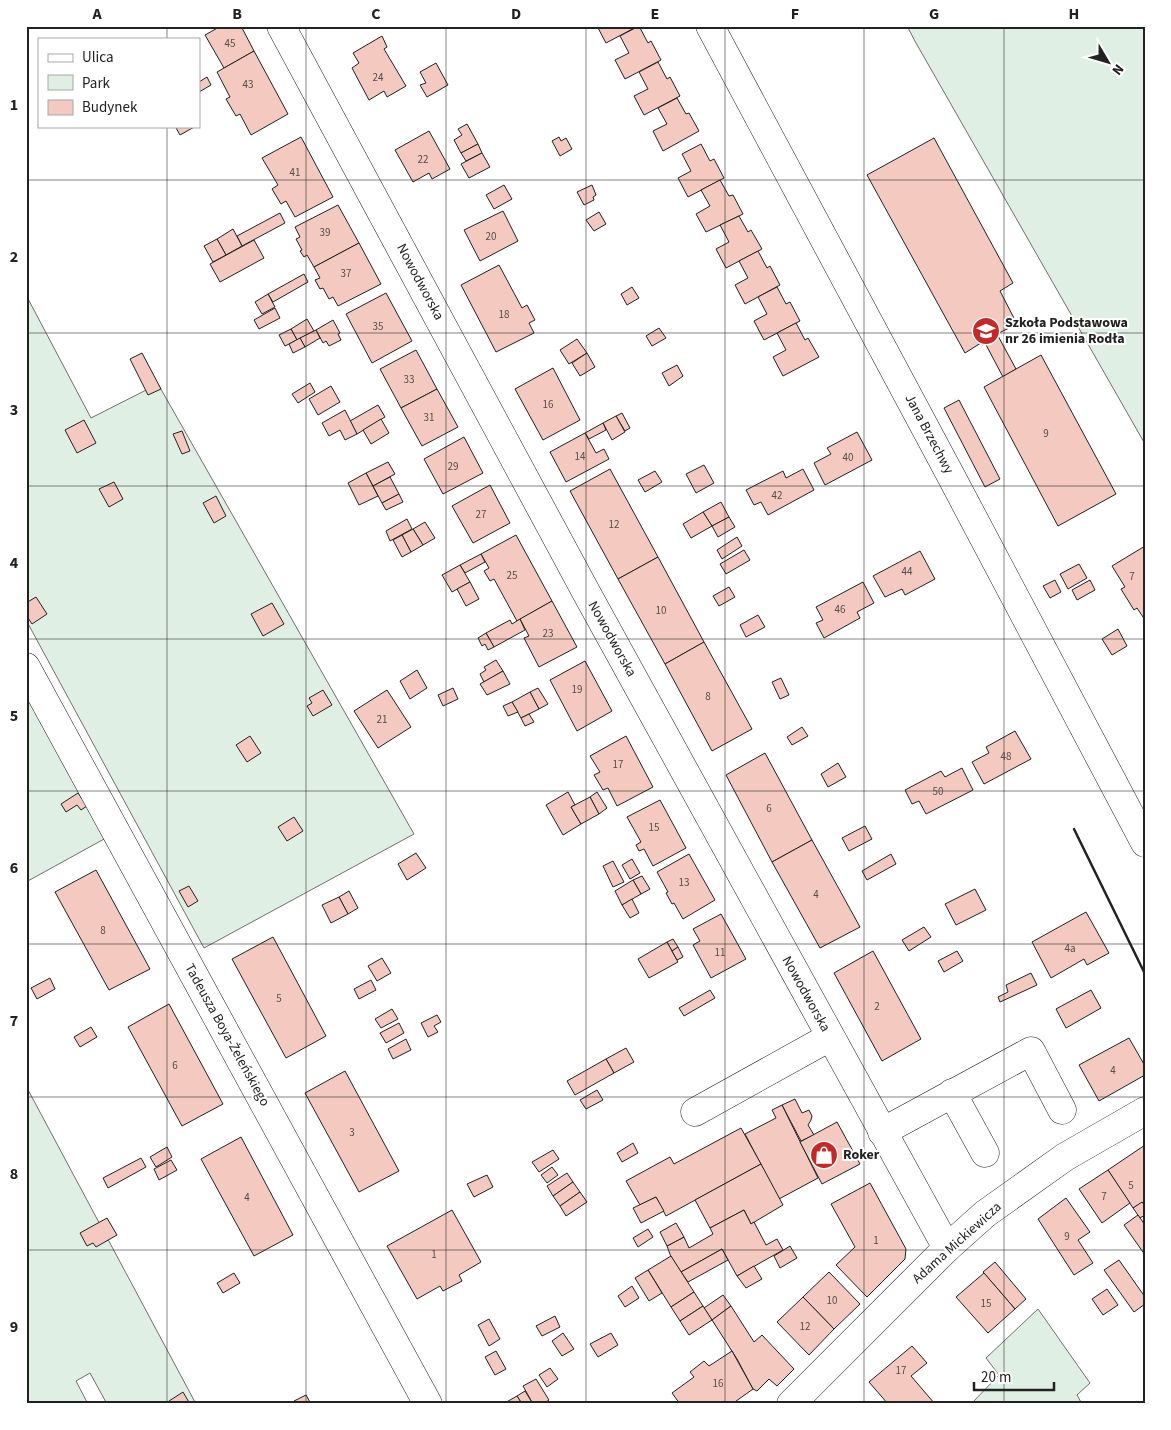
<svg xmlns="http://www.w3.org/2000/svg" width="1171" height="1430" viewBox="0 0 1171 1430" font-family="'Source Sans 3',sans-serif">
	<rect width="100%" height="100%" fill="#fff"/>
	<!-- green -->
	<g fill="#e0efe3" stroke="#6f6f6f">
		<polygon points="907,26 1145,26 1145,444 916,43"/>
		<polygon points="26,295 91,418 158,384 414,834 204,948 26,620"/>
		<polygon points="26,691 106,838 26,882"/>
		<polygon points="26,1086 196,1404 107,1404 90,1373 76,1381 88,1404 26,1404"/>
		<polygon points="1038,1309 1090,1383 1077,1395 1082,1404 971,1404 999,1375 986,1358"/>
	</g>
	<!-- building -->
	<g fill="#f3c9c0" stroke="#222">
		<polygon points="221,26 241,26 254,51 224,68 205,35"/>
		<polygon points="597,26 638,26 606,43"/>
		<polygon points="639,26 648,43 651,41 661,60 625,79 615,60 629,53 620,36"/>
		<polygon points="382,36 387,47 384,49 406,86 387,97 384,91 369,100 352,68 359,63 353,53"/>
		<polygon points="254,51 288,114 251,135 240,114 236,116 226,99 230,97 217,72"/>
		<polygon points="658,62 667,79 670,77 680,96 644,115 634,96 648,89 639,72"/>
		<polygon points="436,63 448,85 427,97 420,85 426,83 420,72"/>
		<polygon points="207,77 211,85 199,92 199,82"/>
		<polygon points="677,98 686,114 689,113 699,131 663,151 653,131 667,124 658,108"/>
		<polygon points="467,124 478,144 461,153 454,140 462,135 458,129"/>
		<polygon points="175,126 196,126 180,135"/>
		<polygon points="429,131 450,169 432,179 429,173 413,182 395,150"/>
		<polygon points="301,137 333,197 295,217 286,201 281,204 272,189 278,185 262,158"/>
		<polygon points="559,137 561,141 566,138 572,149 560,156 552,141"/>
		<polygon points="934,138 1013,283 1000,291 1017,324 997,334 1016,369 1003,377 984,341 965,353 867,175"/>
		<polygon points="478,144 482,153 466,161 461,153"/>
		<polygon points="701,144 710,161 714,159 724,178 688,197 678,178 691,171 682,154"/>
		<polygon points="482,153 490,167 469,178 461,164"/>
		<polygon points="720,180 729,196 733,195 743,214 706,232 696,214 710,206 701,190"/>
		<polygon points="504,185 512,199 494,209 486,195"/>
		<polygon points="592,185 596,195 593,197 594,200 584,205 577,192"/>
		<polygon points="338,205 359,243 314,267 307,255 304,257 300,251 302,250 296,239 300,237 295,227"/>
		<polygon points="503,211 518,241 480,261 464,230"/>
		<polygon points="599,212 606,224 594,231 586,220"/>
		<polygon points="280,213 285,223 242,246 237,236"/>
		<polygon points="739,216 748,232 751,230 762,249 726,268 716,249 729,242 720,225"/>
		<polygon points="233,229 242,246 226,255 217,239"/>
		<polygon points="217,239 226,255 213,262 204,246"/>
		<polygon points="254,240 264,258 220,282 210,264"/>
		<polygon points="359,243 381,284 338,306 333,297 329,299 323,288 320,289 315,280 320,278 314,267"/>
		<polygon points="758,251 767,268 770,266 780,285 745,304 735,285 748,278 739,261"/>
		<polygon points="499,265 522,308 527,305 535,320 529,323 534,333 496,352 461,285"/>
		<polygon points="304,274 308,282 273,302 268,294"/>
		<polygon points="632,287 639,298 627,305 621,294"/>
		<polygon points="777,287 786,304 790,302 800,321 764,340 754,321 767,314 758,297"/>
		<polygon points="386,293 412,341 372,363 346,314"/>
		<polygon points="268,294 275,307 262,314 255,302"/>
		<polygon points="275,308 280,318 259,329 254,320"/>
		<polygon points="307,319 314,331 297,340 291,329"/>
		<polygon points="333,320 340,333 338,334 341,340 329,346 326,341 323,343 316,330"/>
		<polygon points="796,323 805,340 808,338 819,357 783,376 773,357 786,350 777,333"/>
		<polygon points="659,328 666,338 652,346 646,336"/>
		<polygon points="291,329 297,340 285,346 279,335"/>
		<polygon points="316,330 320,338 305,347 300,338"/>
		<polygon points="300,338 305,347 293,353 289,344"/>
		<polygon points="577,339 587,353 569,364 560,350"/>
		<polygon points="416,350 437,389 401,408 380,369"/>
		<polygon points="142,353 161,389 148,395 130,359"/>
		<polygon points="587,353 595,367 580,376 572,363"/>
		<polygon points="1041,355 1116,494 1058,526 984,387"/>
		<polygon points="677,365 683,376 669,386 662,373"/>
		<polygon points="553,368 580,420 543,440 515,389"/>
		<polygon points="310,383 315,392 298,403 292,394"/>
		<polygon points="331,386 340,402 318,415 309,399"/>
		<polygon points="437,389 458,427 422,446 401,408"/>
		<polygon points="959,400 1000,479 985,487 944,408"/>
		<polygon points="378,405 385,417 357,434 350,421"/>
		<polygon points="345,410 357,434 345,440 340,430 329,436 322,423"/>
		<polygon points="622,413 630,428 625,431 616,416"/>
		<polygon points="616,416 625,432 612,440 603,423"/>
		<polygon points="381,419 389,433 371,444 363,430"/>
		<polygon points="84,420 96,443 77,453 65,430"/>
		<polygon points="603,423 606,430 589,439 585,433"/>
		<polygon points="182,431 190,451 182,454 173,434"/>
		<polygon points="857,432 872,460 825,485 814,463 831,454 827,448"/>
		<polygon points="585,433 596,453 604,449 609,459 566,482 550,452"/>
		<polygon points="464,437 483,473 443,494 424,459"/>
		<polygon points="388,462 395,474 373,486 366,473"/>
		<polygon points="704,465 714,483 696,493 686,474"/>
		<polygon points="610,469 658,557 618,579 570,491"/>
		<polygon points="803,469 814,490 768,515 761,502 754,505 746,490 783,471 786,478"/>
		<polygon points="655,471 662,482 645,492 638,480"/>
		<polygon points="366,473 378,496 359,505 348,483"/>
		<polygon points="390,477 399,494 382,503 373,486"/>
		<polygon points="114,482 123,499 109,507 99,489"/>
		<polygon points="490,485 510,523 473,543 452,506"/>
		<polygon points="399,494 403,502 386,510 382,503"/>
		<polygon points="216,496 226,516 214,523 203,503"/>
		<polygon points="721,502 729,517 712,526 703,512"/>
		<polygon points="703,512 712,526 691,538 683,524"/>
		<polygon points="729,517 735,527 718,537 712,526"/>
		<polygon points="407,519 412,529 390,541 386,531"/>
		<polygon points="425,522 435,538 423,545 413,529"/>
		<polygon points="413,529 423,545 411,552 402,535"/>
		<polygon points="402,535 411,552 402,557 393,540"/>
		<polygon points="516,535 552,601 517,621 494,579 490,581 484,571 489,568 481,554"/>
		<polygon points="737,537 742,546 722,559 717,550"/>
		<polygon points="1145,546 1145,620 1137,608 1134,610 1121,589 1125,587 1112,566"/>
		<polygon points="744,550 750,560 726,574 720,564"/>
		<polygon points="920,551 935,579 905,595 902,589 885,597 873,576"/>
		<polygon points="481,554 485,562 465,573 460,565"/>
		<polygon points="658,557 704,642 665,664 618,579"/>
		<polygon points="1079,564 1087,578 1068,589 1060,574"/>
		<polygon points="460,565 470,582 452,592 442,575"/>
		<polygon points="1055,580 1061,592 1050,598 1043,586"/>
		<polygon points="1090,580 1095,590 1077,600 1072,590"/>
		<polygon points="470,582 479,599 466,606 457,589"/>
		<polygon points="863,582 874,603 857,612 860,618 824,638 816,623 823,620 816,607"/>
		<polygon points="729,587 735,597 719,606 713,596"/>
		<polygon points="36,597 47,614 32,624 26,615 26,603"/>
		<polygon points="552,601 577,647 539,667 524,638 529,636 520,619"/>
		<polygon points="272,603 284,624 263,636 251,614"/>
		<polygon points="758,615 765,627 746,637 740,625"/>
		<polygon points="520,619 525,630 494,647 486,633 510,620 512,624"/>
		<polygon points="1118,629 1127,646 1112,655 1102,639"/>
		<polygon points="486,633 494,647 488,650 485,644 482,646 478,638"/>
		<polygon points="704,642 752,729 712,751 665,664"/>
		<polygon points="496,660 503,671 484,682 480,674 486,670 484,667"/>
		<polygon points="585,661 612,711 577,731 550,680"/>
		<polygon points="417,670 427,688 410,699 400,681"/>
		<polygon points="503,671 510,684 487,695 480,684"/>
		<polygon points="781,678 789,695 780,699 772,682"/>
		<polygon points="453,688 458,699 443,706 438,695"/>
		<polygon points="538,688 548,704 539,709 530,692"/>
		<polygon points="323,690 332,705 313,716 307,706 312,703 309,698"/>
		<polygon points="387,690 411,727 378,748 354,711"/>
		<polygon points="530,692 539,709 521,718 512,702"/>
		<polygon points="512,702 518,712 508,716 503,706"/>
		<polygon points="529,714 534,722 525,726 521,718"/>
		<polygon points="802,727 808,736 792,745 787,737"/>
		<polygon points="1015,731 1031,759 984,784 972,762 989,753 986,747"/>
		<polygon points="250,736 261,753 247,762 236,745"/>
		<polygon points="626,736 653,787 617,806 608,788 603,790 594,775 600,772 590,756"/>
		<polygon points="765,753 812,840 772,862 726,775"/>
		<polygon points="838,763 846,777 828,787 821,774"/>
		<polygon points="962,768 973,790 926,814 919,801 912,804 905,790 941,771 945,777"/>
		<polygon points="568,792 575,805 571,807 581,824 563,835 546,805"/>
		<polygon points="597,792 607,808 599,814 590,797"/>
		<polygon points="78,793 87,806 81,810 77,805 66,812 61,804"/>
		<polygon points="590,797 599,814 581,824 571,807"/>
		<polygon points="660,800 686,848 653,866 644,849 639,851 636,845 641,842 627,817"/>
		<polygon points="294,817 303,831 287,841 278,827"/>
		<polygon points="865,826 872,839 849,851 842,838"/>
		<polygon points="812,840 860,927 820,948 772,862"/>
		<polygon points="416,853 426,868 407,880 398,864"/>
		<polygon points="689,854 715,900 683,919 674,903 672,904 666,893 668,892 657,872"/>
		<polygon points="891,854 896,864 867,880 862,871"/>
		<polygon points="632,859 640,873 630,879 622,865"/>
		<polygon points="613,861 624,882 613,887 603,866"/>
		<polygon points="96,870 150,969 109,990 55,892"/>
		<polygon points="642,876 650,889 641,894 633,880"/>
		<polygon points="633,880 641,894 622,905 615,891"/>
		<polygon points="189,886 198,901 188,907 179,891"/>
		<polygon points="975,889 986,910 956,925 945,904"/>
		<polygon points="349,891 358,908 348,914 339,897"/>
		<polygon points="339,897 348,914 331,923 322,905"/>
		<polygon points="632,899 639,913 630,918 622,905"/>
		<polygon points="1086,912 1109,953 1087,965 1084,959 1051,978 1032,942"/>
		<polygon points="721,914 746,959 711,978 693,945 700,941 693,929"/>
		<polygon points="924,927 931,937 909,951 902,940"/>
		<polygon points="273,937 326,1036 286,1058 232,959"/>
		<polygon points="673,939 678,947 672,951 667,942"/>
		<polygon points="667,942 678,962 649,978 638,959"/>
		<polygon points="678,947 683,957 677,960 672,951"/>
		<polygon points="873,951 921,1039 882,1061 834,973"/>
		<polygon points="957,951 963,961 944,972 938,961"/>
		<polygon points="382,958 391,973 377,981 368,966"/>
		<polygon points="1031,973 1037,985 1000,1002 998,997 1008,992 1006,985"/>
		<polygon points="50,978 55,989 37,999 31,988"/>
		<polygon points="371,980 376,990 359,999 354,989"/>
		<polygon points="710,990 715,998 684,1016 679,1008"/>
		<polygon points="1091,990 1101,1008 1066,1028 1056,1009"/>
		<polygon points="169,1004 223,1104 182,1126 128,1027"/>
		<polygon points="392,1009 398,1019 381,1028 375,1019"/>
		<polygon points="437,1015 441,1022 434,1026 438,1032 428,1037 421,1023"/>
		<polygon points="399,1023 404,1033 386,1043 380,1033"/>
		<polygon points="91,1027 97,1037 80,1047 74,1037"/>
		<polygon points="1129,1038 1145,1066 1145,1075 1099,1101 1079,1065"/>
		<polygon points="406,1039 411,1050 393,1059 388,1049"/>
		<polygon points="626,1048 634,1062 614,1073 606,1059"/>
		<polygon points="606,1059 614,1073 575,1095 567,1081"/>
		<polygon points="345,1071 399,1171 359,1192 305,1093"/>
		<polygon points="597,1090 603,1100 586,1109 580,1100"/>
		<polygon points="795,1099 802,1113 809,1110 812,1116 811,1120 808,1125 814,1135 801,1141 782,1105"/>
		<polygon points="782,1105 818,1178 779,1199 745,1134 776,1118 772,1110"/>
		<polygon points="837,1122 860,1164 822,1184 800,1142"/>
		<polygon points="741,1128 761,1164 666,1216 656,1197 640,1205 626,1181 670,1157 674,1164"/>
		<polygon points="241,1137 293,1235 254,1256 201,1159"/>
		<polygon points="633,1143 638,1153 622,1162 617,1153"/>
		<polygon points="1145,1145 1145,1201 1133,1208 1108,1170"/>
		<polygon points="167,1147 172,1157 156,1167 150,1157"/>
		<polygon points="553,1150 559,1159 539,1172 532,1162"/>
		<polygon points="141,1158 146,1167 108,1188 103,1178"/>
		<polygon points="171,1160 177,1170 159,1180 154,1169"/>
		<polygon points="761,1164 783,1205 751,1224 744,1210 710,1228 695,1200"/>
		<polygon points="552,1167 558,1175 547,1183 541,1175"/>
		<polygon points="1108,1170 1130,1203 1102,1223 1079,1189"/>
		<polygon points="567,1173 573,1182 553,1196 547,1186"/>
		<polygon points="487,1175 493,1187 474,1197 467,1184"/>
		<polygon points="573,1182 580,1192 560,1206 553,1196"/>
		<polygon points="870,1183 906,1249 905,1259 867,1297 836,1265 855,1247 831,1204"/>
		<polygon points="580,1192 587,1202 566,1216 560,1206"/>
		<polygon points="656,1197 664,1211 641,1223 633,1208"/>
		<polygon points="1066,1198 1090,1232 1078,1240 1093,1263 1074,1275 1038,1219"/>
		<polygon points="1142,1202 1145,1206 1145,1215 1140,1218 1133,1208"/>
		<polygon points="452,1210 481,1262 459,1275 462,1281 443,1291 440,1286 417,1299 387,1246"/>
		<polygon points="744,1210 751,1224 754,1222 766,1245 777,1239 783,1250 737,1276 722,1249 681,1272 671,1257 667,1246 684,1237 689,1248 713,1234 710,1228"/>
		<polygon points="1138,1215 1145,1225 1145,1255 1124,1225"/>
		<polygon points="107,1218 117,1235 96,1247 93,1243 87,1246 80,1233"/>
		<polygon points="676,1223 684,1237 667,1246 660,1232"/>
		<polygon points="648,1229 653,1237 638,1247 633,1238"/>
		<polygon points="790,1246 797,1258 780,1268 774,1256"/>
		<polygon points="722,1249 728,1260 688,1282 681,1272"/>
		<polygon points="671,1256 694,1292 671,1307 648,1270"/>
		<polygon points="1119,1260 1145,1297 1145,1304 1134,1312 1104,1270"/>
		<polygon points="995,1262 1026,1299 1015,1309 983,1272"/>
		<polygon points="754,1266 762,1279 746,1288 737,1276"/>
		<polygon points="648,1270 662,1293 649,1301 635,1278"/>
		<polygon points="829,1272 860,1304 834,1329 803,1297"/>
		<polygon points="234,1273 240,1283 223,1293 217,1283"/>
		<polygon points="984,1273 1015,1309 988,1333 956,1297"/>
		<polygon points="632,1286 639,1298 625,1307 618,1296"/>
		<polygon points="1107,1289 1118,1305 1103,1315 1092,1299"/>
		<polygon points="694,1292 703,1306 680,1321 671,1307"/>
		<polygon points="723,1295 731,1306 712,1320 704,1308"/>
		<polygon points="803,1297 834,1329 809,1355 777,1322"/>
		<polygon points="703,1306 712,1320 689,1335 680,1321"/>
		<polygon points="731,1306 754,1342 762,1335 794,1369 777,1386 769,1379 757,1391 753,1389 737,1359 712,1320"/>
		<polygon points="555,1316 560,1327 542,1336 536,1326"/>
		<polygon points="489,1319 500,1339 489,1346 478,1325"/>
		<polygon points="563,1333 574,1349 562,1356 552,1341"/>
		<polygon points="611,1333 618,1345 598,1357 590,1344"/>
		<polygon points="912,1346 927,1363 911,1376 935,1404 888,1404 869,1382"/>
		<polygon points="496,1351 506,1369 495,1375 485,1357"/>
		<polygon points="732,1351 753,1389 732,1404 680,1404 672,1393 694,1377 690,1372 704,1361 709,1366"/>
		<polygon points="550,1368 558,1379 547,1387 539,1375"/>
		<polygon points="536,1379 549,1400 543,1404 533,1404 523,1386"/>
		<polygon points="525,1391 533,1404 522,1404 517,1396"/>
		<polygon points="183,1392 190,1404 170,1404 169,1401"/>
		<polygon points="306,1395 311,1404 296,1404 294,1401"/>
		<polygon points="517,1396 522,1404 503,1404"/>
	</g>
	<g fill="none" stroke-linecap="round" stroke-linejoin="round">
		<!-- minor casing -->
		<g stroke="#222" stroke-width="29">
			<g id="minor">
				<polyline points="281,26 586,592 947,1248"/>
				<polyline points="710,26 951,476 1145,843"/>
				<polyline points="26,667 428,1404"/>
				<polyline points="952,1093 985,1153"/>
				<polyline points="695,1112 830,1037"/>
				<polyline points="882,1132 1031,1051 1062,1110"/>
				<polyline points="791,1404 947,1248 985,1214 1065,1157 1145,1111"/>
			</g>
		</g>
		<!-- minor -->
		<use href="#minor" stroke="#fff" stroke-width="28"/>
		<!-- wall -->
		<polyline stroke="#222" stroke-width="2.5" points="1074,829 1145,974"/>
	</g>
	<!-- grid -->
	<path fill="none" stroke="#222" stroke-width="1" stroke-opacity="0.55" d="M167,26V39M306,26V1404M446,26V1404M586,26V1404M725,26V1404M864,26V1404M1004,26V1404M167,126V1404M26,180H1145M26,333H1145M26,486H1145M26,639H1145M26,791H1145M26,944H1145M26,1097H1145M26,1250H1145"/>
	<!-- icons -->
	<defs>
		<g id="school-disc" transform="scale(1.4375)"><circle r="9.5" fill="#c62828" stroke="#fff"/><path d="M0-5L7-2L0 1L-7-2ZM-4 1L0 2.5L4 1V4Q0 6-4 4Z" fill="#fff"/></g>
		<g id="shop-disc" transform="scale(1.4375)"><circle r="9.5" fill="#c62828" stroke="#fff"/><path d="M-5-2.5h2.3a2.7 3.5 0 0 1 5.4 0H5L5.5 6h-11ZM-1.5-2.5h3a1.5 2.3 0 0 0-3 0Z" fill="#fff"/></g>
	</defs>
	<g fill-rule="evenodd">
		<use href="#school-disc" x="986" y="331"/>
		<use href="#shop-disc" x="824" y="1155"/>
	</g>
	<g text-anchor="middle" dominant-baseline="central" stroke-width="4" stroke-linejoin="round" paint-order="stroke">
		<!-- number labels -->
		<g font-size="11" fill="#564c4a">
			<text x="230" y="43">45</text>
			<text x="378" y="77">24</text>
			<text x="248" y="84">43</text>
			<text x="423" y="159">22</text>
			<text x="295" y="172">41</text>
			<text x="325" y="232">39</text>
			<text x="491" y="236">20</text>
			<text x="346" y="273">37</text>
			<text x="504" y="314">18</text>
			<text x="378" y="326">35</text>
			<text x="409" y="379">33</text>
			<text x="548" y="404">16</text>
			<text x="429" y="417">31</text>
			<text x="1046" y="433">9</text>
			<text x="580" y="456">14</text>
			<text x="848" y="457">40</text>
			<text x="453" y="466">29</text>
			<text x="777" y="495">42</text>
			<text x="481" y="514">27</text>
			<text x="614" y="524">12</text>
			<text x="907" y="571">44</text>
			<text x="512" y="575">25</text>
			<text x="1132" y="576">7</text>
			<text x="840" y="609">46</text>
			<text x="661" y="610">10</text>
			<text x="548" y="633">23</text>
			<text x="577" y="689">19</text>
			<text x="708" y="696">8</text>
			<text x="382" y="719">21</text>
			<text x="1006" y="756">48</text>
			<text x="618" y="764">17</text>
			<text x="938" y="791">50</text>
			<text x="769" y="808">6</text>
			<text x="654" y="827">15</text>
			<text x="684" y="882">13</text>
			<text x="816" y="894">4</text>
			<text x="103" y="930">8</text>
			<text x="1070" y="948">4a</text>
			<text x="720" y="952">11</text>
			<text x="279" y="998">5</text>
			<text x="877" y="1006">2</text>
			<text x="175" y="1065">6</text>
			<text x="1113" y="1070">4</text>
			<text x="352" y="1132">3</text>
			<text x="1131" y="1185">5</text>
			<text x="1104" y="1196">7</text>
			<text x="247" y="1197">4</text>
			<text x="1067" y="1236">9</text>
			<text x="876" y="1240">1</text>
			<text x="434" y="1254">1</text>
			<text x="832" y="1300">10</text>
			<text x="986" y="1303">15</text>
			<text x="805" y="1326">12</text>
			<text x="901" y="1370">17</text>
			<text x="718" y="1383">16</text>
		</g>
		<!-- street labels -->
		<g font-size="14" fill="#222" stroke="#fff">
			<text transform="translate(420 282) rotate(62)">Nowodworska</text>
			<text transform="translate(929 434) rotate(62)">Jana Brzechwy</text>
			<text transform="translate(612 639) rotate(61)">Nowodworska</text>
			<text transform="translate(806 994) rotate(61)">Nowodworska</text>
			<text transform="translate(227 1035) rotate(61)">Tadeusza Boya-Żeleńskiego</text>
			<text transform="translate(957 1243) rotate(-42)">Adama Mickiewicza</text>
		</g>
		<!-- poi labels -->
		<g font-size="14" font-weight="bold" fill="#222" stroke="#fff" text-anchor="start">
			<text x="1005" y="323">Szkoła Podstawowa<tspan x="1005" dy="16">nr 26 imienia Rodła</tspan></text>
			<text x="843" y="1155">Roker</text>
		</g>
	</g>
	<!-- border -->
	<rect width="1171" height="1430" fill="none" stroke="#ffffff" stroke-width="55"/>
	<!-- legend -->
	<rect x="38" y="38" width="162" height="90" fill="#ffffff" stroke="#a7a7a7"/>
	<rect x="48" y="54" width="25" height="8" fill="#ffffff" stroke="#a7a7a7"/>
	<text x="82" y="62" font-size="15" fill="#222222">Ulica</text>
	<rect x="48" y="75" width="25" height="15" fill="#e0efe3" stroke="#a7a7a7"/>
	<text x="82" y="88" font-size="15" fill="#222222">Park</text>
	<rect x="48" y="100" width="25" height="15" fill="#f3c9c0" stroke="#a7a7a7"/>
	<text x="82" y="112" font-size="15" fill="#222222">Budynek</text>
	<!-- north arrow -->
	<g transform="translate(1108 62) rotate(128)" stroke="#ffffff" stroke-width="4" paint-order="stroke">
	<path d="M0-4L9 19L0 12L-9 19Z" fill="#222222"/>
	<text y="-8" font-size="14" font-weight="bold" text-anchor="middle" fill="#222222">N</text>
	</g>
	<!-- scale -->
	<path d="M974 1382v8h80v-8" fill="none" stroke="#222222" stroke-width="2.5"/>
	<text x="981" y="1382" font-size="15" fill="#222222" stroke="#ffffff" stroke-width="4" paint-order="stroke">20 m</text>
	<rect x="28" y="28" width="1116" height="1374" fill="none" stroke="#222" stroke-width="2"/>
	<g font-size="16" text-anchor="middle" font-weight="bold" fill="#222">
		<text x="97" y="19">A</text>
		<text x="237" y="19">B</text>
		<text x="376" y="19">C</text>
		<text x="516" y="19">D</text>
		<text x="655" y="19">E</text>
		<text x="795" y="19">F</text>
		<text x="934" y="19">G</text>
		<text x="1074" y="19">H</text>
		<text x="14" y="110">1</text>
		<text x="14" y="262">2</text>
		<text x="14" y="415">3</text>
		<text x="14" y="568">4</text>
		<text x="14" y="721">5</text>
		<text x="14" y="873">6</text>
		<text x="14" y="1026">7</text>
		<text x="14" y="1179">8</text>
		<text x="14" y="1332">9</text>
	</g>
</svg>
